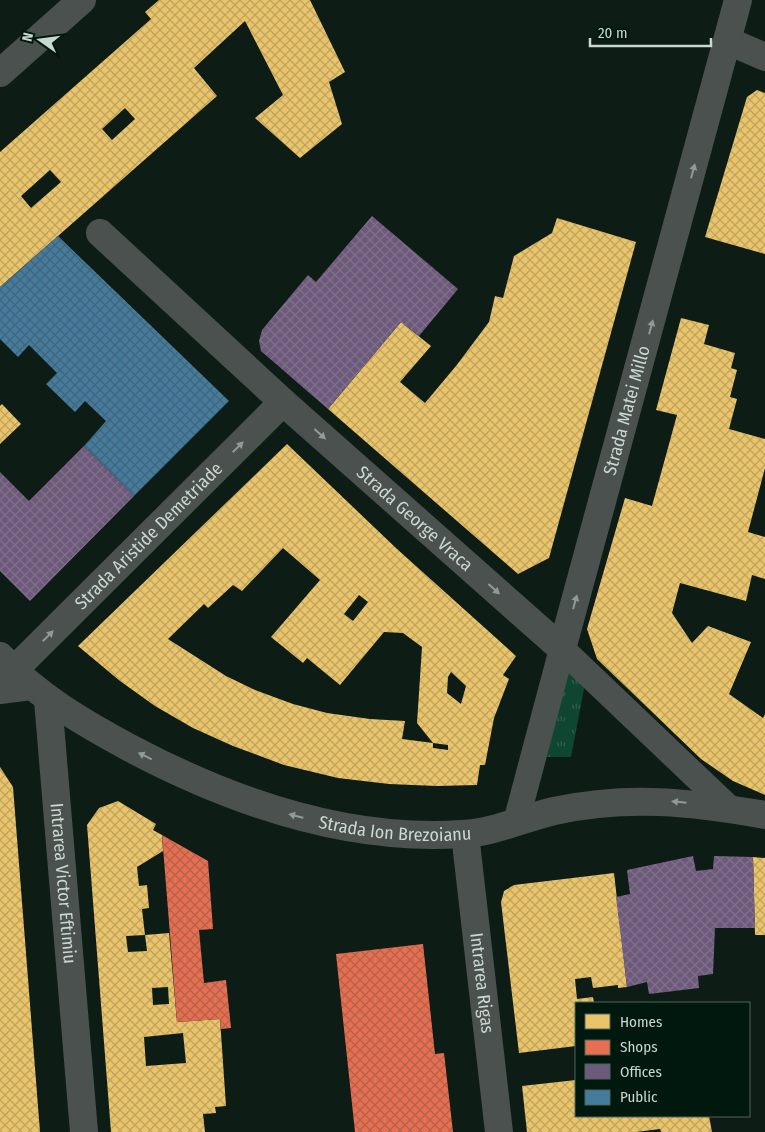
<svg xmlns="http://www.w3.org/2000/svg" width="765" height="1132" viewBox="0 0 765 1132" font-family="'Fira Sans Condensed',sans-serif">
	<defs>
		<pattern id="grass-tufts" width="24" height="20" patternUnits="userSpaceOnUse" patternTransform="scale(1.25)"><rect width="24" height="20" fill="#0f4632"/><path d="M3 7l-1-3M5 7V3M7 7l1-3M15 17l-1-3M17 17v-4M19 17l1-3" fill="none" stroke="#31604f"/></pattern>
		<pattern id="homes-cross-hatch" width="8" height="8" patternUnits="userSpaceOnUse" patternTransform="scale(1.25)"><rect width="8" height="8" fill="#e9c46a"/><path d="M0 0l8 8M0 8l8-8" fill="none" stroke="#bea35f"/></pattern>
		<pattern id="shops-cross-hatch" width="8" height="8" patternUnits="userSpaceOnUse" patternTransform="scale(1.25)"><rect width="8" height="8" fill="#e76f51"/><path d="M0 0l8 8M0 8l8-8" fill="none" stroke="#b4614b"/></pattern>
		<pattern id="offices-cross-hatch" width="8" height="8" patternUnits="userSpaceOnUse" patternTransform="scale(1.25)"><rect width="8" height="8" fill="#6d597a"/><path d="M0 0l8 8M0 8l8-8" fill="none" stroke="#80708c"/></pattern>
		<pattern id="public-cross-hatch" width="8" height="8" patternUnits="userSpaceOnUse" patternTransform="scale(1.25)"><rect width="8" height="8" fill="#457b9d"/><path d="M0 0l8 8M0 8l8-8" fill="none" stroke="#416477"/></pattern>
	</defs>
	<rect width="100%" height="100%" fill="#0e1c16"/>
	<!-- grass -->
	<polygon fill="url(#grass-tufts)" points="562,649 587,673 571,757 533,757"/>
	<!-- homes -->
	<g fill="url(#homes-cross-hatch)" fill-rule="evenodd">
		<path d="M159,0H310L345,72L329,82L342,124L300,158L255,118L283,95L245,21L194,68L217,96L0,287V152L151,19L145,12ZM125,108L135,119L112,140L102,129ZM50,170L61,182L31,208L21,196Z"/>
		<polygon points="757,90 765,93 765,254 705,237 747,97"/>
		<polygon points="557,218 636,242 549,558 518,574 328,409 401,322 431,346 400,382 425,403 456,366 489,322 495,296 503,298 514,256 552,233"/>
		<polygon points="681,318 709,325 704,344 735,353 731,368 737,370 730,397 737,399 729,429 765,439 765,468 748,532 765,537 765,579 752,575 746,601 680,583 672,613 692,643 708,626 751,642 729,694 763,718 765,714 765,795 733,781 701,759 597,659 587,629 625,498 652,506 677,415 656,410"/>
		<polygon points="2,404 21,424 0,444 0,406"/>
		<path d="M287,444L397,549L516,656L503,675L509,679L494,718L485,765H480L477,785L437,786L389,784L338,778L284,765L233,746L193,728L155,706L120,681L78,646ZM283,548L320,580L271,637L303,663L307,658L340,685L384,632L403,633L422,647L417,723L433,743L402,739L405,721L370,719L327,713L293,704L255,690L226,676L168,639L204,604L208,608L233,585L242,591ZM359,595L368,602L353,621L344,614ZM451,672L466,686L461,704L447,693L448,677ZM433,743L448,745V750L433,748Z"/>
		<polygon points="0,767 13,787 40,1132 0,1132"/>
		<path d="M118,801L156,824L153,830L162,835L163,851L137,867L139,886L147,885L149,908L142,909L145,935L126,936L128,952L147,951L145,935L169,933L177,1022L220,1019L226,1106L215,1107L216,1113L203,1114L205,1132H111L87,825L99,808ZM168,987L169,1004L153,1005L152,988ZM183,1033L186,1063L146,1066L144,1037Z"/>
		<polygon points="753,857 765,858 765,935 755,935"/>
		<polygon points="614,873 627,987 618,988 618,985 593,988 591,977 575,979 577,999 593,997 594,1003 576,1003 576,1046 519,1053 501,902 504,891 514,885"/>
		<polygon points="576,1080 576,1116 709,1116 712,1132 661,1132 660,1129 636,1132 527,1132 522,1086"/>
	</g>
	<!-- shops -->
	<g fill="url(#shops-cross-hatch)">
		<polygon points="162,835 208,861 213,929 199,930 204,983 226,980 231,1028 221,1029 220,1019 177,1022"/>
		<polygon points="423,944 435,1054 444,1053 453,1132 355,1132 336,954"/>
	</g>
	<!-- offices -->
	<g fill="url(#offices-cross-hatch)">
		<polygon points="372,216 458,289 419,336 401,322 328,409 261,351 259,341 262,330 308,275 316,282"/>
		<polygon points="84,446 134,496 30,601 0,571 0,472 29,501"/>
		<polygon points="693,856 696,871 713,869 714,856 753,857 755,928 715,928 713,974 698,976 699,988 649,994 647,982 627,987 616,897 630,894 627,870"/>
	</g>
	<!-- public -->
	<polygon fill="url(#public-cross-hatch)" points="58,236 229,401 134,496 84,446 106,421 85,401 75,412 46,384 57,373 29,345 18,357 0,339 0,287"/>
	<g fill="none" stroke-linecap="round" stroke-linejoin="round">
		<!-- pedestrian -->
		<polyline stroke="#4b514e" stroke-width="26" points="516,822 562,649 728,807"/>
		<!-- minor -->
		<g stroke="#4b514e" stroke-width="28">
			<polyline points="728,41 765,57"/>
			<path id="s1" d="M100,233L283,402L562,649L738,0"/>
			<path id="s2" d="M0,656C37,696 82,722 130,748C232,802 346,842 462,834C493,833 524,818 554,811C628,795 692,802 765,815"/>
			<path id="s3" d="M14,670L283,402"/>
			<polyline points="0,690 31,686"/>
			<path id="s4" d="M48,700L84,1132"/>
			<path id="s5" d="M465,834L499,1132"/>
		</g>
		<!-- tertiary -->
		<polyline stroke="#4b514e" stroke-width="28" points="0,73 82,0"/>
	</g>
	<!-- one-way arrows -->
	<defs><path id="oneway-solid" d="M-6-.8H1V-3.2L6.5 0L1 3.2V.8H-6Z" transform="scale(1.25)"/></defs>
	<g fill="#909b96">
		<use href="#oneway-solid" transform="translate(693 171) rotate(-75)"/>
		<use href="#oneway-solid" transform="translate(651 327) rotate(-75)"/>
		<use href="#oneway-solid" transform="translate(320 434) rotate(42)"/>
		<use href="#oneway-solid" transform="translate(238 447) rotate(-45)"/>
		<use href="#oneway-solid" transform="translate(494 589) rotate(42)"/>
		<use href="#oneway-solid" transform="translate(575 602) rotate(-75)"/>
		<use href="#oneway-solid" transform="translate(48 636) rotate(-45)"/>
		<use href="#oneway-solid" transform="translate(145 756) rotate(-154)"/>
		<use href="#oneway-solid" transform="translate(679 802) rotate(-174)"/>
		<use href="#oneway-solid" transform="translate(296 816) rotate(-166)"/>
	</g>
	<g text-anchor="middle" dominant-baseline="central" stroke-width="5" stroke-linejoin="round" paint-order="stroke">
		<!-- street labels -->
		<g font-size="18" fill="#c9d8d0" stroke="#01180e">
			<text stroke="none"><textPath href="#s1" startOffset="869">Strada Matei Millo</textPath></text>
			<text stroke="none"><textPath href="#s1" startOffset="425">Strada George Vraca</textPath></text>
			<text stroke="none"><textPath href="#s3" startOffset="190">Strada Aristide Demetriade</textPath></text>
			<text stroke="none"><textPath href="#s2" startOffset="440">Strada Ion Brezoianu</textPath></text>
			<text stroke="none"><textPath href="#s4" startOffset="184">Intrarea Victor Eftimiu</textPath></text>
			<text stroke="none"><textPath href="#s5" startOffset="150">Intrarea Rigas</textPath></text>
		</g>
	</g>
	<!-- legend -->
	<rect x="575" y="1002" width="175" height="115" fill="#01180e" stroke="#51655c"/>
	<rect x="585" y="1014" width="25" height="15" fill="#e9c46a" stroke="#51655c"/>
	<text x="620" y="1027" font-size="15" fill="#c9d8d0">Homes</text>
	<rect x="585" y="1040" width="25" height="15" fill="#e76f51" stroke="#51655c"/>
	<text x="620" y="1052" font-size="15" fill="#c9d8d0">Shops</text>
	<rect x="585" y="1064" width="25" height="15" fill="#6d597a" stroke="#51655c"/>
	<text x="620" y="1077" font-size="15" fill="#c9d8d0">Offices</text>
	<rect x="585" y="1090" width="25" height="15" fill="#457b9d" stroke="#51655c"/>
	<text x="620" y="1102" font-size="15" fill="#c9d8d0">Public</text>
	<!-- north arrow -->
	<g transform="translate(40 40) rotate(284)" stroke="#01180e" stroke-width="4" paint-order="stroke">
	<path d="M0-4L9 19L0 12L-9 19Z" fill="#c9d8d0"/>
	<text y="-8" font-size="14" font-weight="bold" text-anchor="middle" fill="#c9d8d0">N</text>
	</g>
	<!-- scale -->
	<path d="M590 38v8h121v-8" fill="none" stroke="#c9d8d0" stroke-width="2.5"/>
	<text x="598" y="38" font-size="15" fill="#c9d8d0" stroke="#01180e" stroke-width="4" paint-order="stroke">20 m</text>
</svg>
